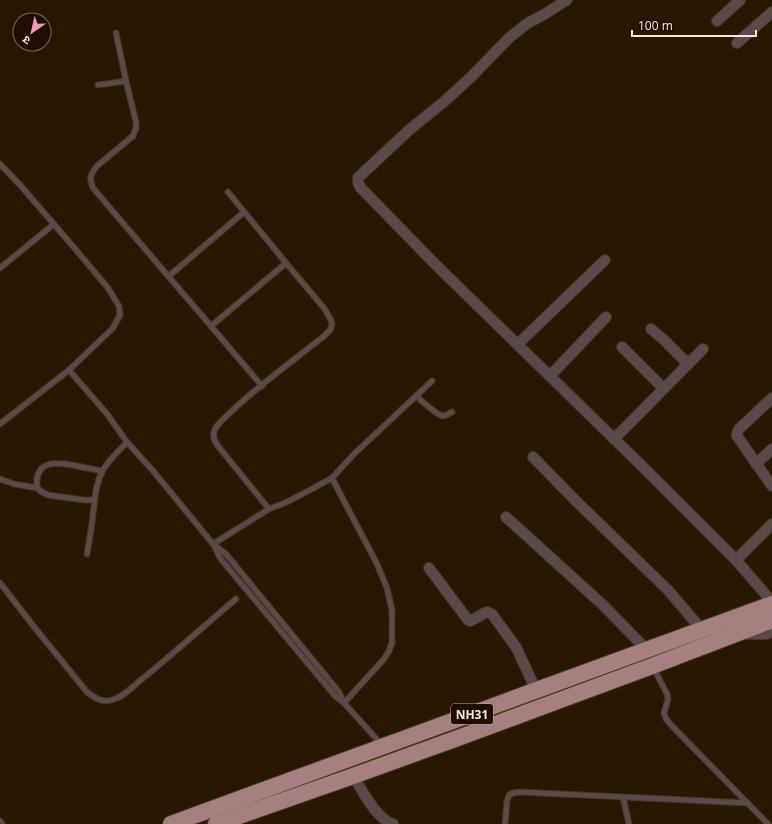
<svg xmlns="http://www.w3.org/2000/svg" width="772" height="824" viewBox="0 0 772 824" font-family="'Open Sans','Noto Sans Devanagari',sans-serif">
	<rect width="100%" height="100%" fill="#291801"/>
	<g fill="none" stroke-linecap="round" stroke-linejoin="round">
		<!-- service casing -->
		<g stroke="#46351f" stroke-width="7">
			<g id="service">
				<path d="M116,33L126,81L136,122V128L133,136L97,166C90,174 89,178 93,188L262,386"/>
				<polyline points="98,85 126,81"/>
				<polyline points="0,164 21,186 77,251 108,288 119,306 120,315 113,328 69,370 0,424"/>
				<path d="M228,192L286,263L324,308L331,320L332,325L330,330L324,336C294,360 262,383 234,409C228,415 219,422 215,429C212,436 214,441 218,446L269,509"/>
				<polyline points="0,268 54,224"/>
				<polyline points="169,276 244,212"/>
				<polyline points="211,326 286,263"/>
				<polyline points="69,370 107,414 127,442 154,472 213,544 226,554 339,692 343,701"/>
				<path d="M416,396C422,401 436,415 443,416C446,416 450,413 452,412"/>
				<polyline points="332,478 377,564 387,588 392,610 392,643 389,651 384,659 344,703"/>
				<polyline points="0,479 14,484 37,488"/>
				<path d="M94,500H84L48,495L42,492L37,488C34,459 57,462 77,466C85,468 94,469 102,471"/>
				<polyline points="213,544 269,509 287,502 310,490 332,478 354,454 432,381"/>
				<polyline points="215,547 220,558 335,696 344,703 382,745"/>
				<path d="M87,554C89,541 92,527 93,514C95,500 95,485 102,472C107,461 119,451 127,442"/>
				<path d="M0,583L35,628L87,692C94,698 103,703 112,700C124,697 133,686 142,679C174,653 205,625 236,599"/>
				<polyline points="653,667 667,694 668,699 664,713 666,719 672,726 768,824"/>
				<polyline points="623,797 629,824"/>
				<polyline points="0,821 2,824"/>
				<polyline points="505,824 507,801 509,795 513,793 520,792 748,803"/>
			</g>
		</g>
		<!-- minor casing -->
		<g stroke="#46351f" stroke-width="12">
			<g id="minor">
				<polyline points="567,0 543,15 528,23 510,37 471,77 446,100 408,131 362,174 358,178 358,182 360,187 435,264 643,467 736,560 767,596"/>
				<polyline points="717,21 740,0"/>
				<polyline points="737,43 772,12"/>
				<polyline points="651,329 664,340 688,364"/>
				<polyline points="518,344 605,260"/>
				<polyline points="622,347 663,388"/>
				<polyline points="550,376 606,317"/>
				<polyline points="772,398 739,429 737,433 737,436 772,486"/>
				<polyline points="614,439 703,349"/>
				<polyline points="533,457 576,501 668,590 702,630"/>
				<polyline points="756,464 772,449"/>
				<polyline points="506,517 603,605 647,650"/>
				<polyline points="736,560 772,524"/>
				<path d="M429,568L468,620L470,621C476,619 481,614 487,612L492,614L494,617L516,647L536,690"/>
				<polyline points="744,634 766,634 772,632"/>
				<path d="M353,776C363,791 376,819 393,824"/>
			</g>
		</g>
		<!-- trunk casing -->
		<g stroke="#46351f" stroke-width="18">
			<g id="trunk">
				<polyline points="171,824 772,604"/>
				<polyline points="216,824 353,776 466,735 571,696 652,666 772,620"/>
			</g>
		</g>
		<!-- service -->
		<use href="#service" stroke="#5a4a4a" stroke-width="5"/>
		<!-- minor -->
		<use href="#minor" stroke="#5a4a4a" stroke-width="10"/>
		<!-- trunk -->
		<use href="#trunk" stroke="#a68081" stroke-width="16"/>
	</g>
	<g text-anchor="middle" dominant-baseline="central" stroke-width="4" stroke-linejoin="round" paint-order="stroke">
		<!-- shield labels -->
		<rect fill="#1f0f00" stroke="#b5a899" stroke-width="1" x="451" y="704" width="42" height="20" rx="3"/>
		<g font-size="12" font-weight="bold" fill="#f5e9da">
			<text x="472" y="714">NH31</text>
		</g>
	</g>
	<!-- north arrow -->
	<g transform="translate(32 32) rotate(214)"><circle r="19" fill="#1f0f00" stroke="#756657"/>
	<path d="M0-3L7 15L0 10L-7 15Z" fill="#ef9ab8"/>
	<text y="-6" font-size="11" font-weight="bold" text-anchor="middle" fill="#f5e9da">उ</text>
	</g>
	<!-- scale -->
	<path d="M632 30v6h124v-6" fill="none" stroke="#f5e9da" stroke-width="2"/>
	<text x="638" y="30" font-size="12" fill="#f5e9da" stroke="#1f0f00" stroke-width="3" paint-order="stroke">100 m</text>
</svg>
